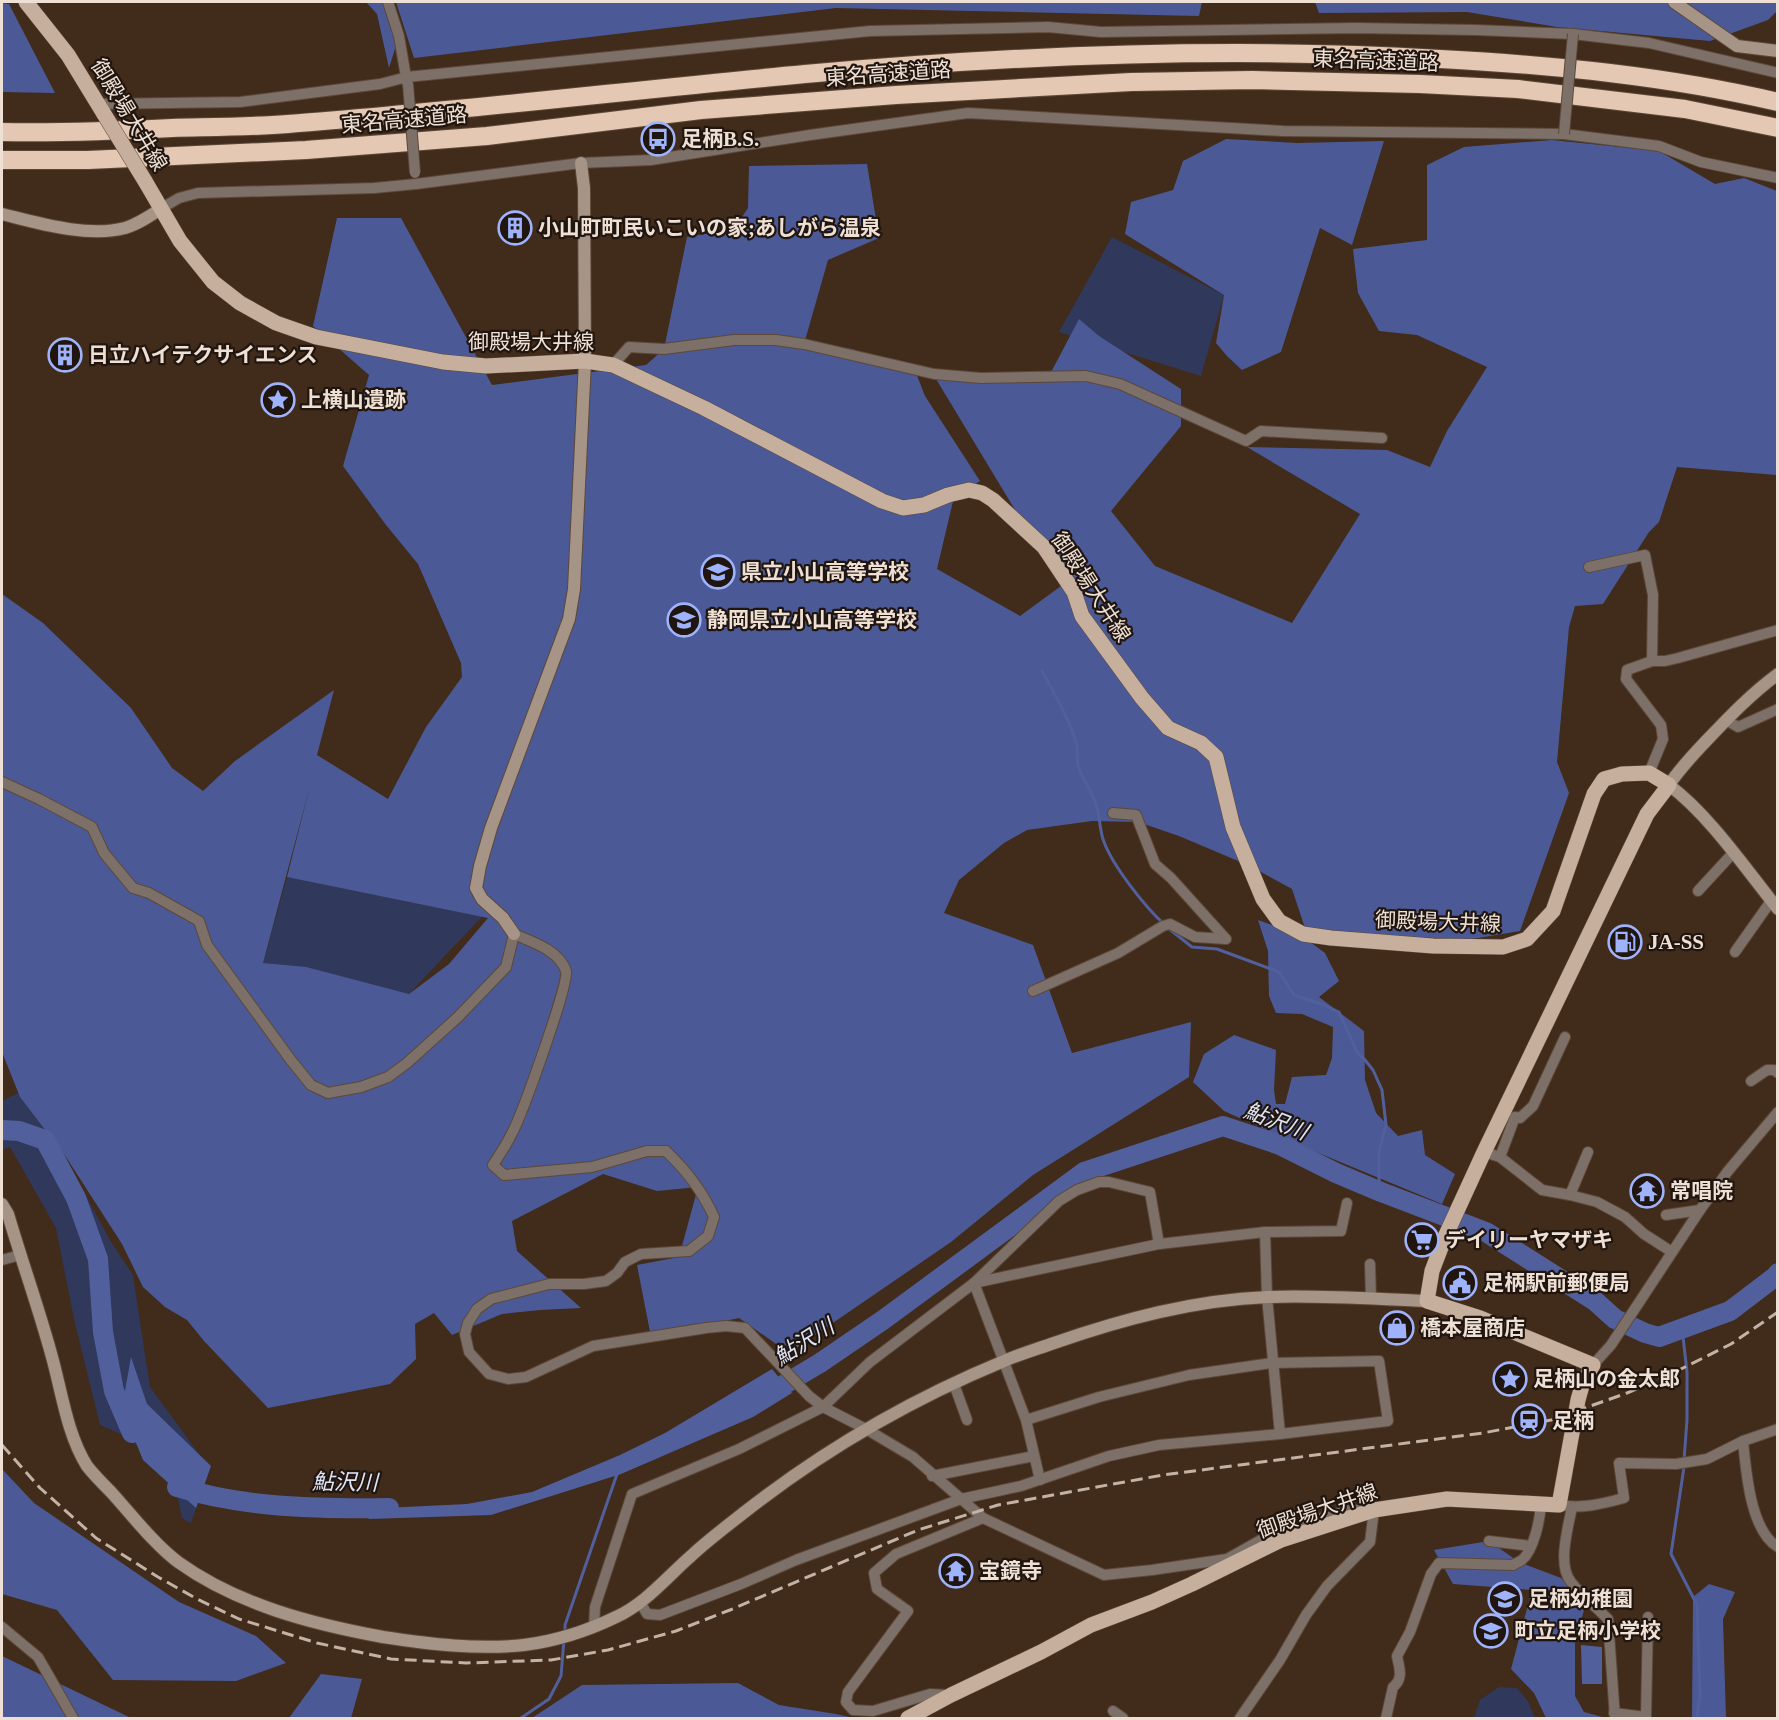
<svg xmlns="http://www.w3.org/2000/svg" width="1779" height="1720" viewBox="0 0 1779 1720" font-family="'Times New Roman','Noto Sans JP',serif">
	<rect width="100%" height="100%" fill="#412b1a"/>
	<!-- green -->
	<g fill="#30385b">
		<polygon points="1112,237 1224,295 1201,376 1059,332"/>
		<polygon points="287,877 491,907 409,994 263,963"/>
		<polygon points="18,1093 63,1153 111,1242 133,1275 150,1387 210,1469 191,1523 182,1518 177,1494 130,1438 100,1425 74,1319 56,1228 10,1147 2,1150 2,1101"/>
		<polygon points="1499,1687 1517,1688 1528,1701 1535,1718 1474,1718 1480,1700"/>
	</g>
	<!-- forest -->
	<g fill="#4b5a96" fill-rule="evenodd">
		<polygon points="366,2 389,2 399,36 389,68 377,14"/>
		<polygon points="396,2 1202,2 1199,16 836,8 414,58"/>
		<polygon points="1315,2 1777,2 1778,10 1768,20 1710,41 1557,27 1467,12 1319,13"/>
		<polygon points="2,3 9,4 55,93 2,92"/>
		<polygon points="1226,139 1297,143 1384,141 1352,245 1320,228 1281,352 1242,370 1227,356 1216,343 1224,295 1125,234 1131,202 1173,190 1183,161"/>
		<path d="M1552,140L1659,151L1715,184L1744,178L1777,191V475L1677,467L1659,522L1649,532L1603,604L1575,606L1569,627L1557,762L1569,793L1520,931L1466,940L1381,935L1305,928L1292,889L1250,866L1179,836L1138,822L1092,821L1027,830L1004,843L959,880L944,913L1033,945L1072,1053L1191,1022L1189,1077L1033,1175L951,1242L789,1353L739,1318L651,1337L637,1265L679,1257L698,1187L657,1191L603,1174L512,1221L517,1251L581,1308L540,1310L502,1314L452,1335L434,1313L415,1324L416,1359L390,1384L268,1408L204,1341L187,1320L165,1307L143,1287L122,1244L66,1157L20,1097L2,1052V594L43,623L131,708L172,768L203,791L235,761L334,690L317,755L388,799L426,727L462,677L461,663L418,564L386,525L343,466L369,375L313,326L337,218H401L492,385L646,365L664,349L687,237L734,229L748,208L749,166L867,164L879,238L828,260L804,344L853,349L916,373L925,396L980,481L954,497L937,569L1020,616L1061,586L936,379L1049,376L1079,319L1099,336L1181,389V426L1111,511L1155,566L1292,623L1360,514L1247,447L1387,450L1430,467L1447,431L1487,367L1417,335L1379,331L1358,293L1353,249L1427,240V165L1464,147ZM310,786L287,877L488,918L449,964L409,994L306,967L263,963Z"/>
		<polygon points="1258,920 1302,936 1325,953 1339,981 1319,997 1364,1031 1365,1080 1376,1113 1398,1136 1422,1130 1425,1155 1455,1174 1442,1204 1304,1147 1224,1111 1193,1082 1204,1054 1234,1035 1276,1050 1274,1090 1276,1104 1285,1104 1292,1077 1326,1075 1332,1058 1333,1027 1302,1014 1276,1013 1269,996 1268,951"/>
		<polygon points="2,1469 34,1503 179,1602 256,1636 286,1663 236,1681 113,1680 57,1610 2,1594"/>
		<polygon points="1489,1541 1519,1562 1561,1578 1585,1606 1575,1643 1575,1696 1584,1712 1606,1718 1546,1718 1534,1693 1511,1669 1532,1590 1453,1584 1434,1550"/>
		<polygon points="1709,1584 1735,1592 1723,1619 1726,1718 1692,1718 1693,1597"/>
		<polygon points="2,1656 131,1718 2,1718"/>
		<polygon points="321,1674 362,1679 351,1718 289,1718"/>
		<polygon points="738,1683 779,1705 836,1714 854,1718 532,1718 582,1685"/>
	</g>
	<!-- water -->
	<g fill="#51609d">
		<polygon points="131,1357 147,1404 211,1466 196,1508 143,1460 122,1408"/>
		<polygon points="772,1369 792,1393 753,1417 621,1474 491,1515 369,1519 363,1509 467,1504 532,1492 620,1455 665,1433"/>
		<polygon points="1581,1645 1602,1647 1602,1684 1582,1684"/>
	</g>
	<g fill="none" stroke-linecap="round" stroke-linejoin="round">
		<!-- stream -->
		<g stroke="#51609d" stroke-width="3">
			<path d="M1042,671C1053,691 1072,724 1077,746C1078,753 1076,762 1079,769C1085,783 1094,794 1098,811C1100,821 1100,832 1104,842C1113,866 1145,907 1164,924"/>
			<polyline points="1168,928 1192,947 1217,949 1279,972 1294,995 1321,1004 1339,1012 1357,1052 1365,1060 1373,1070 1382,1090 1386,1125 1379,1152 1379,1179 1381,1192"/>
			<polyline points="1682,1328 1687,1372 1687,1420 1684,1460"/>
			<polyline points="1684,1467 1671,1554 1697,1605 1700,1695 1697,1718"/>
			<polyline points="565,1633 565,1625 617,1474"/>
			<polyline points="521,1718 549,1699 561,1676 564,1639"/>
		</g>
		<!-- river -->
		<g stroke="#51609d" stroke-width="20">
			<polyline points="2,1130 19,1131 45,1140 76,1198 98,1259 103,1332 114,1391 132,1433"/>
			<polyline points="763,1397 820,1363 883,1320 1084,1172 1223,1126 1280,1145 1336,1173 1381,1192 1486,1232 1595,1301 1615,1319 1645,1333 1659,1337 1730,1311 1776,1276 1778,1273"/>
			<path d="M177,1487C245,1508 318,1509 389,1508"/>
		</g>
		<!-- street casing -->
		<g stroke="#5d4838" stroke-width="12">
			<g id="street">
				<polyline points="388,2 399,36 407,83"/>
				<polyline points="98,104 240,102 380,84 407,77 870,31 1048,27 1101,32 1356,28 1476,30 1573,34 1649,43 1778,73"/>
				<polyline points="162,208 179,198 198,193 374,188 416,184 581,163 651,160 810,135 968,113 1283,131 1564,134 1659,146 1701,162 1778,178"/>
				<polyline points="613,365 629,347 664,349 734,340 776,340 804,344 934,374 981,378 1086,376 1120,384 1246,441 1261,431 1382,438"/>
				<polyline points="1589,567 1645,555 1653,595 1652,661 1627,670 1626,679 1661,725 1663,739 1649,773"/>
				<polyline points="1652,661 1665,661 1678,658 1778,630"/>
				<polyline points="1726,720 1738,727 1778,709"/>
				<path d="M2,782L39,799L92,827L104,853L133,888L149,893L199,921L207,945L290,1059L311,1085L328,1093L361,1087L388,1077L407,1063L458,1017L506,967L514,934C532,942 559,950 566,971C569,984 522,1115 512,1133C507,1144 500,1154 493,1165L504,1175L592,1167L647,1151H666C686,1170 703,1192 714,1217L708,1236L689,1251L641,1254L625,1262L617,1273L606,1281L584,1284H549L491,1299L477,1309L468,1323L465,1334L469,1352L489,1374L508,1379L526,1377L593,1346L706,1328L726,1326L745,1328L809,1396L823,1407L866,1429L913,1457L983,1518L1104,1575L1152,1570L1227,1559L1275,1532L1349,1510H1374L1370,1542L1327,1586L1306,1615L1280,1660L1240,1718"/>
				<polyline points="1113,813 1136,815 1155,864 1171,878 1226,939"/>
				<polyline points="1698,891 1733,853"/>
				<polyline points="1735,952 1771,901"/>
				<polyline points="1033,991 1118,953 1163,926 1170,924 1195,937 1226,939"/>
				<polyline points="1751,1081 1767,1070 1774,1070 1778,1073"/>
				<polyline points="1484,1152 1500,1157 1542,1190 1570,1195 1588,1152"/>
				<polyline points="1500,1157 1515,1117 1520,1118 1533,1106 1565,1037"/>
				<polyline points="1570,1195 1597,1202 1625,1217 1644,1234 1672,1252"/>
				<polyline points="1666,1215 1700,1210"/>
				<polyline points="1265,1232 1267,1297 1280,1434"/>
				<polyline points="2,1260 20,1255"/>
				<polyline points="1370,1264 1371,1299"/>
				<polyline points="1593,1365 1611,1345 1700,1210 1728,1171 1778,1112"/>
				<polyline points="954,1384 967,1420"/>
				<path d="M1743,1441C1746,1470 1750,1531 1778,1547"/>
				<polyline points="932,1476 1034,1456"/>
				<polyline points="1040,1480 1026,1420 974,1283 1059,1201 1077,1190 1099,1182 1109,1182 1150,1192 1159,1244"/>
				<path d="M1559,1505C1582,1509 1602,1504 1624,1498L1619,1463L1676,1464L1707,1459L1743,1441L1778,1429"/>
				<path d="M1572,1507C1568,1528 1557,1565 1571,1582C1581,1595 1596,1607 1608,1619L1615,1718"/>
				<polyline points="1489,1541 1531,1546"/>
				<polyline points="640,1602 647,1614 660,1615 741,1584 796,1560 961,1499 1021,1486 1109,1456 1159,1445 1280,1434 1388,1421 1379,1361 1272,1363 1189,1375 1099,1397 1026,1420"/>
				<polyline points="2,1627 38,1657 73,1718"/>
				<polyline points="594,1627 595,1607 632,1494 739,1449 823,1407 870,1362 974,1283 1159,1244 1265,1232 1341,1231 1347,1203"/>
				<polyline points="948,1695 930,1694 873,1711 853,1710 846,1702 848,1692 908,1611 877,1589 874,1573 896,1554 983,1518"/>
				<polyline points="1113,1711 1123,1718"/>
				<polyline points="1614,1713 1646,1717 1648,1617"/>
				<path d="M1386,1718L1393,1687C1404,1679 1399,1667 1397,1656L1410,1632L1431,1574L1439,1563L1513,1565C1516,1563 1519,1562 1522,1560C1534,1550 1540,1519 1541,1504"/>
			</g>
		</g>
		<!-- secondary casing -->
		<g stroke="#5d4838" stroke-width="14">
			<g id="secondary">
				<polyline points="1674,2 1737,46 1778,51"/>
				<path d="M2,214C38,223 88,238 125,228C138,224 150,216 162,208"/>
				<path d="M1778,674C1752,693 1730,716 1708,739C1694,754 1680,768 1669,785C1710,816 1745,868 1778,909"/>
				<polyline points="514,934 503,918 482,899 476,888 480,866 491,828 569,619 574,589 585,361 584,188 581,163"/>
				<path d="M2,1204L8,1214C22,1262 39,1309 52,1357C62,1393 67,1434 87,1466C94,1475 103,1484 111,1492C131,1514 154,1544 178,1562C238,1605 312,1624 383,1637C429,1644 477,1650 524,1645C556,1641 587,1631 616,1617C645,1604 667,1577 691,1556C708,1540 727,1526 746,1511C824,1450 912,1399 1004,1361C1020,1354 1037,1349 1054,1343C1123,1319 1194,1300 1268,1297C1321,1295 1374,1299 1427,1301"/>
			</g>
		</g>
		<!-- primary casing -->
		<g stroke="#5d4838" stroke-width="16">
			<g id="primary">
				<polyline points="26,2 68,55 104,114"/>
				<polyline points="145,181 180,241 213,282 240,303 276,323 316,337 443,362 486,366 585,361 613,365 704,408 882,501 903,508 924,505 948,495 969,490 982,493 993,500 1044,547 1074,592 1082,616 1142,698 1168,728 1201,743 1216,757 1233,827 1263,899 1279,921 1303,934 1331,938 1433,946 1503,947 1527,939 1553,911 1594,794 1604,779 1622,774 1649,773 1669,785 1647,814 1484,1152 1445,1237 1432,1271 1427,1301 1480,1318 1593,1365 1583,1382 1578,1400 1559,1505 1447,1499 1374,1510 1281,1540 1192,1584 1152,1602 1091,1625 1041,1652 951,1695 908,1718"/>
			</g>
		</g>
		<!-- highway casing -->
		<g stroke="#5d4838" stroke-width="20">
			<g id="highway">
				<path d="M2,132C58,133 115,131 172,128C210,127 249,127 288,124C461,111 633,90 805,74C1016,55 1229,46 1440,59C1553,65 1667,76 1778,102"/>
				<polyline points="2,160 88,160 306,150 487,136 701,110 896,95 1131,82 1252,80 1420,84 1518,89 1685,109 1778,128"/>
			</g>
		</g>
		<!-- street -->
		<use href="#street" stroke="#7c7068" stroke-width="10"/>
		<!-- secondary -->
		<use href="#secondary" stroke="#a69486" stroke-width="12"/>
		<!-- primary -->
		<use href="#primary" stroke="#c7af9e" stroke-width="15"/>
		<!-- highway -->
		<use href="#highway" stroke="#e4c8b3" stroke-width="18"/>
		<!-- rail -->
		<polyline stroke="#c3b3a7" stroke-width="3" stroke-dasharray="12 6" stroke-linecap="butt" points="2,1445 40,1488 96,1538 158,1577 197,1599 239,1619 317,1643 391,1659 466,1663 551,1660 608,1650 676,1631 730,1610 918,1530 998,1505 1163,1475 1483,1433 1551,1420 1627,1393 1667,1376 1731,1344 1778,1312"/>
		<!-- street-bridge casing -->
		<g stroke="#5d4838" stroke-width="12" stroke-linecap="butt">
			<g id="street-bridge">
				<polyline points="408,84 415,173"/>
				<polyline points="1564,134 1573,34"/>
			</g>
		</g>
		<!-- primary-bridge casing -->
		<g stroke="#5d4838" stroke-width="16" stroke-linecap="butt">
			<polyline id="primary-bridge" points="104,114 145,181"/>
		</g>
		<!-- street-bridge -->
		<use href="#street-bridge" stroke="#7c7068" stroke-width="10"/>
		<!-- primary-bridge -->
		<use href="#primary-bridge" stroke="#c7af9e" stroke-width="15"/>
	</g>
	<!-- icons -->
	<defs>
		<g id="bus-ring" transform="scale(1.725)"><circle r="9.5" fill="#20160f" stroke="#9fb3fd" stroke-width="1.5"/><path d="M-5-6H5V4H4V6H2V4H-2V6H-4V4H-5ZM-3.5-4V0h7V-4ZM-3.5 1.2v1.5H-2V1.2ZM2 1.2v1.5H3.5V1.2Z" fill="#9fb3fd"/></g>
		<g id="building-ring" transform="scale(1.725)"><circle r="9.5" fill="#20160f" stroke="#9fb3fd" stroke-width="1.5"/><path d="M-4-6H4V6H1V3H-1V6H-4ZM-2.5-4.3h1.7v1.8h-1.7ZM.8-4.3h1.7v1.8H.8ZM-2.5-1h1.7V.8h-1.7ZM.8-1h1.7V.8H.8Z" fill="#9fb3fd"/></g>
		<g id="sight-ring" transform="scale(1.725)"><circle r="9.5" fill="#20160f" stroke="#9fb3fd" stroke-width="1.5"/><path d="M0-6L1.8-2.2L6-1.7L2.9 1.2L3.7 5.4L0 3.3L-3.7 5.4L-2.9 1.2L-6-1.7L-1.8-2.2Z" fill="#9fb3fd"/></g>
		<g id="school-ring" transform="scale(1.725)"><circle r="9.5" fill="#20160f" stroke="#9fb3fd" stroke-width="1.5"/><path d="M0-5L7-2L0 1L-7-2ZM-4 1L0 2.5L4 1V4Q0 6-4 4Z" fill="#9fb3fd"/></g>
		<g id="fuel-ring" transform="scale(1.725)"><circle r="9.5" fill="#20160f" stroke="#9fb3fd" stroke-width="1.5"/><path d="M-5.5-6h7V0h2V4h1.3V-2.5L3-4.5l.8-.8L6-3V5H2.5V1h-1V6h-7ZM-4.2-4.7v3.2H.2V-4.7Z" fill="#9fb3fd"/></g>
		<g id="temple-ring" transform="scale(1.725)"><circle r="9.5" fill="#20160f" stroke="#9fb3fd" stroke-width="1.5"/><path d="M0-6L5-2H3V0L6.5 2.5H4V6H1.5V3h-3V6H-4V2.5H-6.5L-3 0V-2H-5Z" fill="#9fb3fd"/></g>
		<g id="supermarket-ring" transform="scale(1.725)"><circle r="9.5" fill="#20160f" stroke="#9fb3fd" stroke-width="1.5"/><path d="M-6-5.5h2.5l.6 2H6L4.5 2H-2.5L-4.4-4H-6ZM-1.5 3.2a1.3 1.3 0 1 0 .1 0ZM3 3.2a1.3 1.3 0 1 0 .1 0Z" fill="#9fb3fd"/></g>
		<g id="civic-ring" transform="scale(1.725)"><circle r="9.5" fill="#20160f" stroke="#9fb3fd" stroke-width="1.5"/><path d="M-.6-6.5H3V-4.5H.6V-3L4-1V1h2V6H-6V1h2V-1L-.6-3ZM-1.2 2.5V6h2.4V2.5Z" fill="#9fb3fd"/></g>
		<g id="shop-ring" transform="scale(1.725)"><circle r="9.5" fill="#20160f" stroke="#9fb3fd" stroke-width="1.5"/><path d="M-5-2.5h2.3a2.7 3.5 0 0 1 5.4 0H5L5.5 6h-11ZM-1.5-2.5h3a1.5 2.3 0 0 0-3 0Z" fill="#9fb3fd"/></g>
		<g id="station-ring" transform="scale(1.725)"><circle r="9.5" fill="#20160f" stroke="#9fb3fd" stroke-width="1.5"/><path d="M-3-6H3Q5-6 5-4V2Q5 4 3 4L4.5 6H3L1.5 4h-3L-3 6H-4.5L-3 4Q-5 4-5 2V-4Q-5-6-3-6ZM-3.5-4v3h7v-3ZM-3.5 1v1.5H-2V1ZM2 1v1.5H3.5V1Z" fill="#9fb3fd"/></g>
	</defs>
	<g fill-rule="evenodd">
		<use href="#bus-ring" x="658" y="139"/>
		<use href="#building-ring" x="515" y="228"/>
		<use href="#building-ring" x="65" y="355"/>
		<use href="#sight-ring" x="278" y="400"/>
		<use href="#school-ring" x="718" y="572"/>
		<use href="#school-ring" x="684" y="620"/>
		<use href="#fuel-ring" x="1625" y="942"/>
		<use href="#temple-ring" x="1647" y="1191"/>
		<use href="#supermarket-ring" x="1422" y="1240"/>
		<use href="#civic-ring" x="1460" y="1283"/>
		<use href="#shop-ring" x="1397" y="1328"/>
		<use href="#sight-ring" x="1510" y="1379"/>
		<use href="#station-ring" x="1529" y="1421"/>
		<use href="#temple-ring" x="956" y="1571"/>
		<use href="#school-ring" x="1505" y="1599"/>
		<use href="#school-ring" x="1491" y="1631"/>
	</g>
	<g text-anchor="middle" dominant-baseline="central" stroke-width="4.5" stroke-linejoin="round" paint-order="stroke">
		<!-- street labels -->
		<g font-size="21" fill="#eee0d5" stroke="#20160f">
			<text transform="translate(1376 61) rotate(2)">東名高速道路</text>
			<text transform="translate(888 74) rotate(-4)">東名高速道路</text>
			<text transform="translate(129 115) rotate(59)">御殿場大井線</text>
			<text transform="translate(404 120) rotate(-5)">東名高速道路</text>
			<text x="531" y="342">御殿場大井線</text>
			<text transform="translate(1091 587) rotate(57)">御殿場大井線</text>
			<text transform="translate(1438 922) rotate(2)">御殿場大井線</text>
			<text transform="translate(1317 1511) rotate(-19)">御殿場大井線</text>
		</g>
		<!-- poi labels -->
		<g font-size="21" font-weight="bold" fill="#eee0d5" stroke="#20160f" text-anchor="start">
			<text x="681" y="139">足柄B.S.</text>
			<text x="538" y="228">小山町町民いこいの家;あしがら温泉</text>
			<text x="88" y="355">日立ハイテクサイエンス</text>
			<text x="301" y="400">上横山遺跡</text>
			<text x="741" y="572">県立小山高等学校</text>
			<text x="707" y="620">静岡県立小山高等学校</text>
			<text x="1648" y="942">JA-SS</text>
			<text x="1670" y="1191">常唱院</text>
			<text x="1445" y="1240">デイリーヤマザキ</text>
			<text x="1483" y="1283">足柄駅前郵便局</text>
			<text x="1420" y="1328">橋本屋商店</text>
			<text x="1533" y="1379">足柄山の金太郎</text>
			<text x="1552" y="1421">足柄</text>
			<text x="979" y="1571">宝鏡寺</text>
			<text x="1528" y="1599">足柄幼稚園</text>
			<text x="1514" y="1631">町立足柄小学校</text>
		</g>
		<!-- water labels -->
		<g font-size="22" font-style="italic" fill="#dee4f6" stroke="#20160f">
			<text transform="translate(1276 1121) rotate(21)">鮎沢川</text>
			<text transform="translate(804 1342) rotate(-32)">鮎沢川</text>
			<text transform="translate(345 1482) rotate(1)">鮎沢川</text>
		</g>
	</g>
	<!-- border -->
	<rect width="1779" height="1720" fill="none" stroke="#eee0d5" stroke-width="6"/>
</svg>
